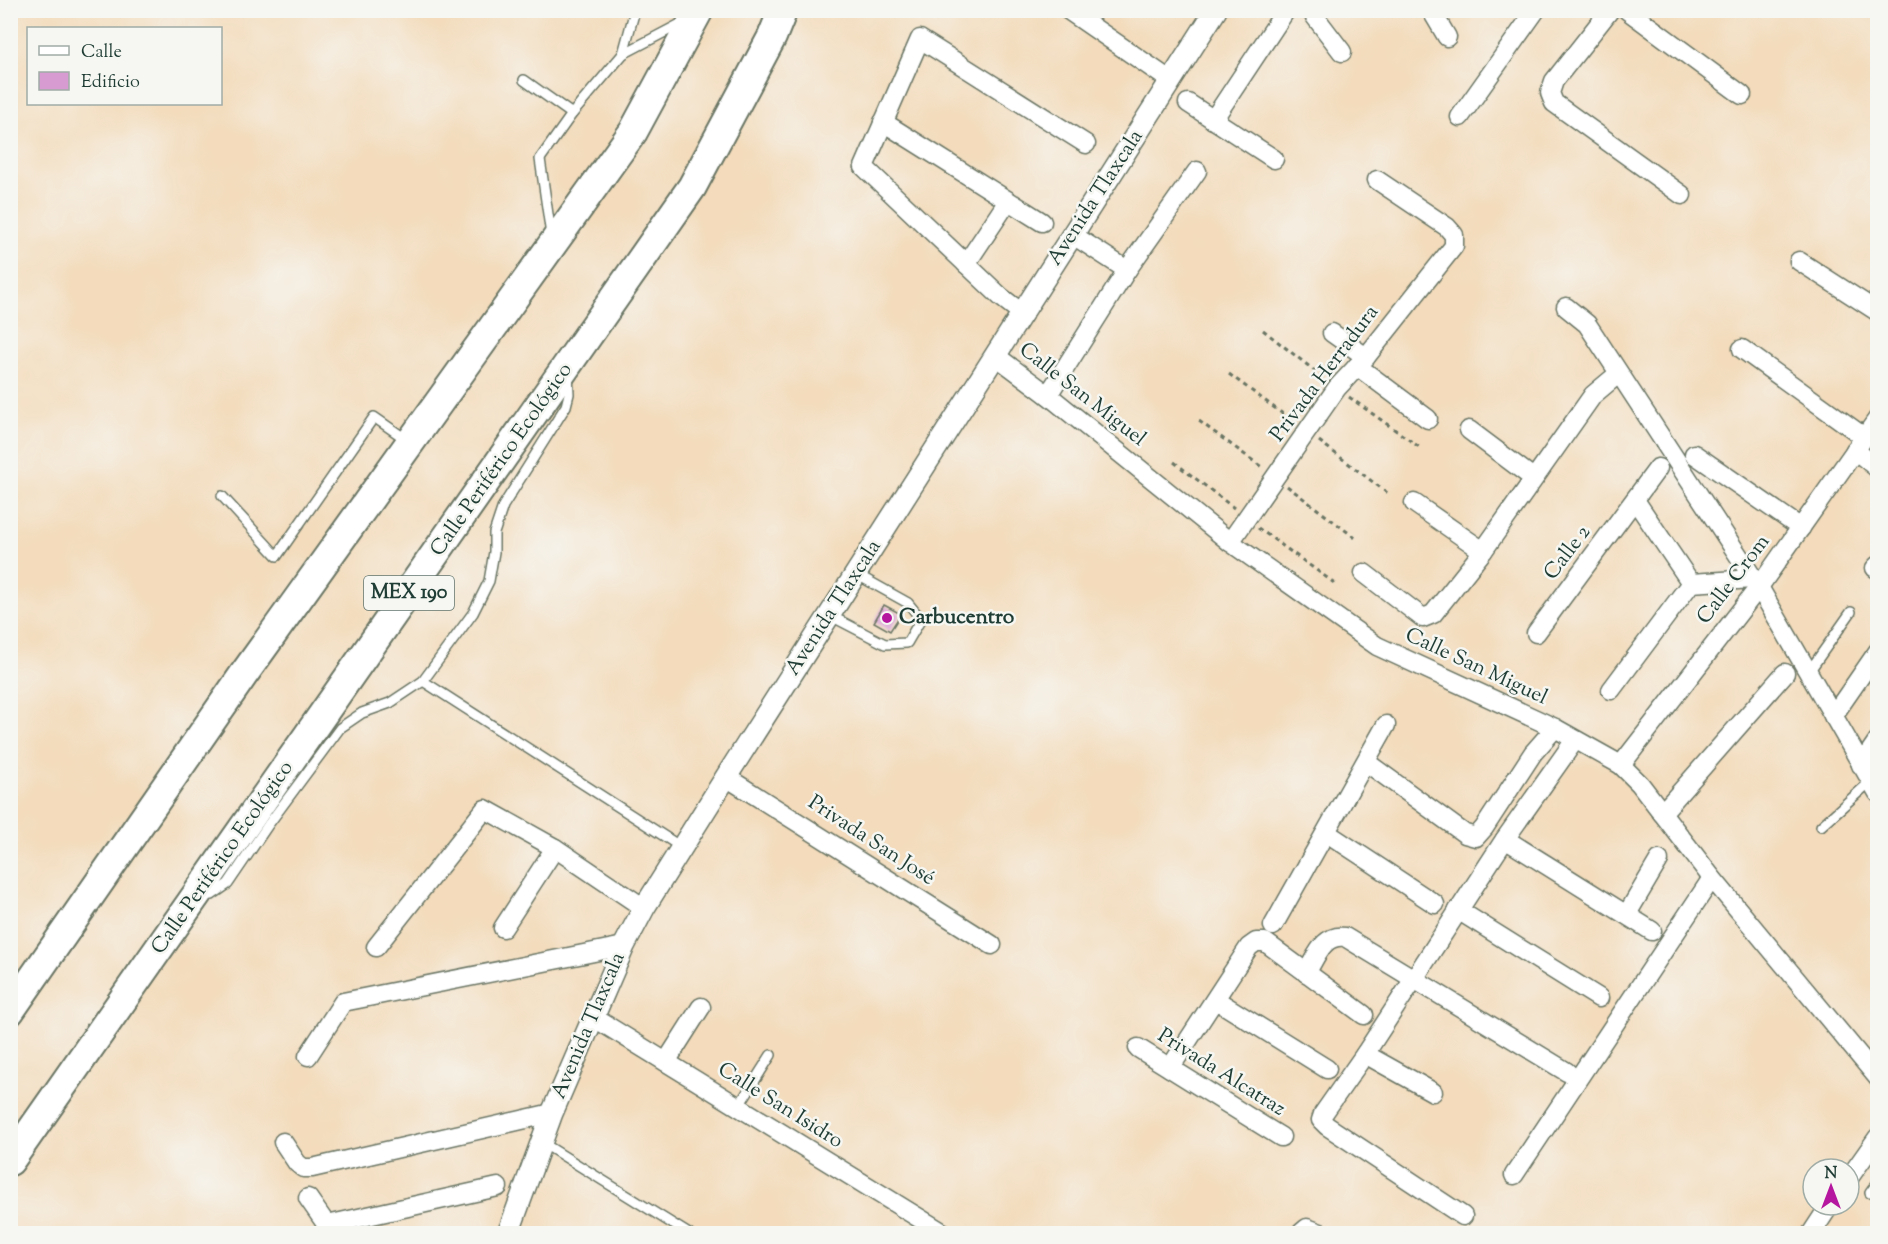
<svg xmlns="http://www.w3.org/2000/svg" width="1888" height="1244" viewBox="0 0 1888 1244" font-family="'Sorts Mill Goudy',serif">
	<rect width="100%" height="100%" fill="#f6f6f2"/>
	<filter id="ink" filterUnits="userSpaceOnUse"><feTurbulence type="fractalNoise" baseFrequency=".0167" numOctaves="2"/><feDisplacementMap in="SourceGraphic" scale="12" xChannelSelector="R" yChannelSelector="G"/><feConvolveMatrix kernelMatrix="1 2 1 2 8 2 1 2 1" color-interpolation-filters="sRGB"/></filter>
	<filter id="wash" filterUnits="userSpaceOnUse"><feTurbulence type="fractalNoise" baseFrequency=".008" numOctaves="4" result="noise"/><feDisplacementMap in="SourceGraphic" scale="24" xChannelSelector="R" yChannelSelector="G"/><feGaussianBlur stdDeviation="1.35" result="paint"/><feColorMatrix in="noise" values="0 0 0 0 0 0 0 0 0 0 0 0 0 0 0 0 0 1.4 0 .05"/><feComposite in="paint" operator="in"/></filter>
	<g filter="url(#wash)">
		<rect width="100%" height="100%" fill="#f3dbbb"/>
		<g id="blocks">
			<!-- building -->
			<polygon fill="#d79bd2" points="884,605 901,614 890,631 874,622"/>
		</g>
	</g>
	<g filter="url(#ink)">
		<use href="#blocks" fill-opacity="0" stroke="#697463" stroke-width="1.5"/>
		<g fill="none" stroke-linecap="round" stroke-linejoin="round">
			<!-- service casing -->
			<g stroke="#697463" stroke-width="12">
				<g id="service">
					<polyline points="623,54 635,10"/>
					<polyline points="524,80 572,114"/>
					<polyline points="551,235 540,159 572,114 623,54 684,22"/>
					<polyline points="222,496 277,556 374,417 407,440"/>
					<polyline points="829,615 885,644 907,643 921,619 908,603 856,574"/>
					<polyline points="1808,673 1851,612"/>
					<polyline points="423,681 681,847"/>
					<polyline points="1821,826 1871,781"/>
					<polyline points="205,896 212,895 228,884 268,825 340,728 362,713 390,703 423,681 473,613 489,581 494,552 494,533 503,506 566,406 569,394 568,375"/>
					<polyline points="738,1107 771,1055"/>
					<polyline points="541,1142 689,1234"/>
					<polyline points="1870,1193 1878,1182"/>
				</g>
			</g>
			<!-- minor casing -->
			<g stroke="#697463" stroke-width="21">
				<g id="minor">
					<polyline points="1068,10 1171,81"/>
					<polyline points="1310,10 1342,52"/>
					<polyline points="1431,10 1447,37"/>
					<polyline points="1610,10 1554,81 1550,93 1554,103 1682,195"/>
					<polyline points="1627,10 1742,95"/>
					<polyline points="1188,103 1274,159"/>
					<polyline points="1460,117 1536,10"/>
					<polyline points="1213,120 1286,10"/>
					<polyline points="883,122 1042,222"/>
					<polyline points="1073,235 1127,270"/>
					<polyline points="1799,261 1878,312"/>
					<polyline points="966,264 1008,201"/>
					<polyline points="1566,307 1587,324 1759,587 1878,793"/>
					<polyline points="1023,314 1001,297 864,167 920,39 1086,144"/>
					<polyline points="1332,333 1366,357"/>
					<polyline points="1742,349 1864,437"/>
					<polyline points="996,356 1048,395 1230,542 1377,646 1555,728 1621,765 1640,784 1712,878 1878,1078"/>
					<polyline points="1357,366 1428,419"/>
					<polyline points="1048,395 1127,270 1197,171"/>
					<polyline points="1469,430 1533,478"/>
					<polyline points="1855,450 1878,469"/>
					<polyline points="1694,454 1801,528"/>
					<polyline points="1635,500 1691,583"/>
					<polyline points="1414,503 1483,551"/>
					<polyline points="1230,542 1337,388 1366,357 1454,246 1454,235 1447,227 1377,180"/>
					<polyline points="1875,568 1878,565"/>
					<polyline points="1364,573 1423,618 1433,614 1483,551 1593,395 1618,374"/>
					<polyline points="1536,633 1658,468"/>
					<polyline points="1611,690 1691,583 1753,579"/>
					<polyline points="1833,716 1878,651"/>
					<polyline points="1366,762 1465,834 1476,837 1484,828 1533,753 1555,728"/>
					<polyline points="1621,765 1759,587 1878,418"/>
					<polyline points="1861,765 1878,740"/>
					<polyline points="726,777 992,945"/>
					<polyline points="1662,813 1785,673"/>
					<polyline points="1327,833 1435,904"/>
					<polyline points="1505,839 1652,931"/>
					<polyline points="1458,910 1599,998"/>
					<polyline points="1627,914 1659,860"/>
					<polyline points="1273,926 1386,725"/>
					<polyline points="503,928 555,848"/>
					<polyline points="376,947 485,809 555,848 644,908"/>
					<path d="M1306,973C1317,956 1323,934 1345,937L1567,1072"/>
					<polyline points="1216,1000 1327,1069"/>
					<polyline points="593,1017 945,1234"/>
					<polyline points="1138,1048 1281,1137"/>
					<polyline points="1365,1054 1433,1092"/>
					<polyline points="308,1056 343,1002 624,946"/>
					<polyline points="666,1062 701,1007"/>
					<polyline points="1170,1068 1249,947 1256,942 1265,942 1364,1015"/>
					<polyline points="283,1142 297,1163 303,1168 312,1168 552,1113"/>
					<polyline points="1514,1175 1712,878"/>
					<polyline points="1849,1178 1878,1137"/>
					<polyline points="308,1198 333,1234"/>
					<polyline points="1463,1216 1327,1126 1321,1120 1323,1114 1365,1054 1505,839 1575,740"/>
					<polyline points="327,1225 498,1187"/>
					<polyline points="1300,1234 1307,1228 1323,1234"/>
					<polyline points="1811,1234 1830,1205"/>
				</g>
			</g>
			<!-- tertiary casing -->
			<g stroke="#697463" stroke-width="24">
				<polyline id="tertiary" points="508,1234 552,1113 624,946 644,908 726,777 1216,10"/>
			</g>
			<!-- trunk casing -->
			<g stroke="#697463" stroke-width="32">
				<g id="trunk">
					<polyline points="10,1011 244,674 633,132 699,10"/>
					<polyline points="10,1161 692,187 772,37 783,10"/>
				</g>
			</g>
			<!-- path -->
			<g stroke="#697463" stroke-width="3" stroke-dasharray="4.5 4.5" stroke-linecap="butt">
				<polyline points="1263,330 1325,379"/>
				<polyline points="1229,374 1295,423"/>
				<polyline points="1349,397 1422,449"/>
				<polyline points="1199,421 1263,468"/>
				<polyline points="1319,441 1390,495"/>
				<polyline points="1174,462 1234,508"/>
				<polyline points="1287,486 1358,540"/>
				<polyline points="1258,528 1337,585"/>
			</g>
			<!-- service -->
			<use href="#service" stroke="#fff" stroke-width="9"/>
			<!-- minor -->
			<use href="#minor" stroke="#fff" stroke-width="18"/>
			<!-- tertiary -->
			<use href="#tertiary" stroke="#fff" stroke-width="21"/>
			<!-- trunk -->
			<use href="#trunk" stroke="#fff" stroke-width="28"/>
		</g>
	</g>
	<!-- markers -->
	<circle fill="#b5179e" stroke="#f6f6f2" stroke-width="2" cx="887" cy="618" r="6"/>
	<g text-anchor="middle" dominant-baseline="central" stroke-width="5" stroke-linejoin="round" paint-order="stroke">
		<!-- shield labels -->
		<rect fill="#f6f6f2" stroke="#60746d" stroke-width="1.5" x="364" y="576" width="90" height="34" rx="4.5"/>
		<g font-size="20" font-weight="bold" fill="#1f3d34">
			<text x="409" y="593">MEX 190</text>
		</g>
		<!-- street labels -->
		<g font-size="21" fill="#1f3d34" stroke="#f6f6f2">
			<text transform="translate(1096 198) rotate(-57)">Avenida Tlaxcala</text>
			<text transform="translate(1325 374) rotate(-53)">Privada Herradura</text>
			<text transform="translate(1082 395) rotate(38)">Calle San Miguel</text>
			<text transform="translate(502 460) rotate(-55)">Calle Periférico Ecológico</text>
			<text transform="translate(1568 553) rotate(-53)">Calle 2</text>
			<text transform="translate(1734 580) rotate(-53)">Calle Crom</text>
			<text transform="translate(834 608) rotate(-57)">Avenida Tlaxcala</text>
			<text transform="translate(1476 667) rotate(25)">Calle San Miguel</text>
			<text transform="translate(871 841) rotate(33)">Privada San José</text>
			<text transform="translate(223 858) rotate(-55)">Calle Periférico Ecológico</text>
			<text transform="translate(589 1026) rotate(-67)">Avenida Tlaxcala</text>
			<text transform="translate(1221 1073) rotate(32)">Privada Alcatraz</text>
			<text transform="translate(780 1106) rotate(32)">Calle San Isidro</text>
		</g>
		<!-- poi labels -->
		<g font-size="21" font-weight="bold" fill="#1f3d34" stroke="#f6f6f2" text-anchor="start">
			<text x="899" y="618">Carbucentro</text>
		</g>
	</g>
	<!-- margin -->
	<rect width="1888" height="1244" fill="none" stroke="#f6f6f2" stroke-width="36"/>
	<!-- legend -->
	<rect x="27" y="27" width="195" height="78" fill="#f6f6f2" stroke="#a0aca6" stroke-width="1.5"/>
	<rect x="39" y="46" width="30" height="9" fill="#ffffff" stroke="#a0aca6" stroke-width="1.5"/>
	<text x="81" y="57" font-size="18" fill="#1f3d34">Calle</text>
	<rect x="39" y="72" width="30" height="18" fill="#d79bd2" stroke="#a0aca6" stroke-width="1.5"/>
	<text x="81" y="87" font-size="18" fill="#1f3d34">Edificio</text>
	<!-- north arrow -->
	<g transform="translate(1831 1187)"><circle r="28" fill="#f6f6f2" stroke="#a0aca6" stroke-width="1.5"/>
	<path d="M0-4.5L10 22L0 15L-10 22Z" fill="#b5179e"/>
	<text y="-9" font-size="16" font-weight="bold" text-anchor="middle" fill="#1f3d34">N</text>
	</g>
</svg>
